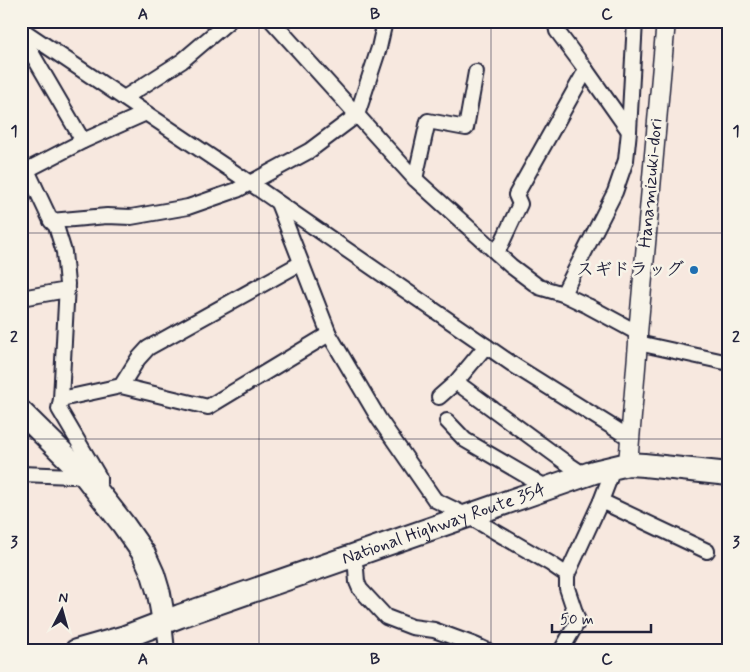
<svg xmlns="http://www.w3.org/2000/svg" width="750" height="672" viewBox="0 0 750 672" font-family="Mynerve,'Klee One',sans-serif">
	<rect width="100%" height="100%" fill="#f7e8df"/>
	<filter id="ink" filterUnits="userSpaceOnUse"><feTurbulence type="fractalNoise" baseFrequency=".02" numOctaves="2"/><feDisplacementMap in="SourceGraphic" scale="10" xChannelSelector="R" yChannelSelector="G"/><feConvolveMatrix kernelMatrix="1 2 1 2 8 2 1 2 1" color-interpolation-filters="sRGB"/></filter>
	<g filter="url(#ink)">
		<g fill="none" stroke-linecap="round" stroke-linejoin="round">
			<!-- minor casing -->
			<g stroke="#22223b" stroke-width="18">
				<g id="minor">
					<polyline points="272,21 415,179 511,266 539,287 563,294 588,306 638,333"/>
					<polyline points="555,21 557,31 586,70 629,131"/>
					<polyline points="21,29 250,183 515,366 630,438"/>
					<polyline points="21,35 83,141"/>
					<polyline points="124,98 182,61 229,21"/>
					<polyline points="21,167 27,170 51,221 56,226 64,252 67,284 61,399 59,409 99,477 99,489"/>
					<polyline points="27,170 83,141 146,113"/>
					<polyline points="415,179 428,121 466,128 476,72"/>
					<polyline points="278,203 329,334 379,419 435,500 468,516 551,564 567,575"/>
					<polyline points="51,221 107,216 131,217 188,207 237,190 309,151 357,115 379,48 385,21"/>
					<polyline points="497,253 520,204 516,195 586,70"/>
					<polyline points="563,294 615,192 626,160 629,131 635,21"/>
					<polyline points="21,298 67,290"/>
					<polyline points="638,343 729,363"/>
					<polyline points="456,382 565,462 586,476"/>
					<polyline points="121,386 208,407 329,334"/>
					<polyline points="439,397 456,382 486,346"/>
					<polyline points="61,399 121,386 138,359 148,348 301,263"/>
					<polyline points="447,421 465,440 549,489"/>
					<polyline points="21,474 73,476 83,473"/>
					<polyline points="601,501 707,551"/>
					<polyline points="353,557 356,569 357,582 360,589 386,617 412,627 434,630 475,645 488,651"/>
					<polyline points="164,622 167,651"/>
					<polyline points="561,651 578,621 567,588 567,575 601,501 614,467"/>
				</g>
			</g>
			<!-- tertiary casing -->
			<g stroke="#22223b" stroke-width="21">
				<polyline id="tertiary" points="628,464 638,343 638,333 666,21"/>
			</g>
			<!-- trunk casing -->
			<g stroke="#22223b" stroke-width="26">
				<g id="trunk">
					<polyline points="21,412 83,473 123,524 144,554 153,574 159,594 164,622"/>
					<path id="s1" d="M76,651L125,637L180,616L594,472L628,464L644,465L729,474"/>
				</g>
			</g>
			<!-- minor -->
			<use href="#minor" stroke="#f7f3e8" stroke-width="14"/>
			<!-- tertiary -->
			<use href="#tertiary" stroke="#f7f3e8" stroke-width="18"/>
			<!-- trunk -->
			<use href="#trunk" stroke="#f7f3e8" stroke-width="22"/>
		</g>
	</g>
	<!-- grid -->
	<path fill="none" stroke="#22223b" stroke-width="1" stroke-opacity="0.55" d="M259,21V651M491,21V651M21,233H729M21,439H729"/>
	<!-- markers -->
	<circle fill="#1f6fb2" stroke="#f7f3e8" stroke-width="2" cx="694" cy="270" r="5"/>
	<g text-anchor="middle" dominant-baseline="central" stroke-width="5" stroke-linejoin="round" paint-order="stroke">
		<!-- street labels -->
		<g font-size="18" fill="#22223b" stroke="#f7f3e8">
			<text transform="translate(651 183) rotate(-85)">Hanamizuki-dori</text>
			<text stroke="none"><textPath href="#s1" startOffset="389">National Highway Route 354</textPath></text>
		</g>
		<!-- poi labels -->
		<g font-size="18" font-weight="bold" fill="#22223b" stroke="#f7f3e8" text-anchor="end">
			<text x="684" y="270">スギドラッグ</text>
		</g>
	</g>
	<!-- margin -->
	<rect width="750" height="672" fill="none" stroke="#f7f3e8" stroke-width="55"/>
	<!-- north arrow -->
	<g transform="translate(62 610) rotate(6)" stroke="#f7f3e8" stroke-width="4" paint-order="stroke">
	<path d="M0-4L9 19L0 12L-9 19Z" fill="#22223b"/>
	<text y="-8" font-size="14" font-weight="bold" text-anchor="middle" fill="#22223b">N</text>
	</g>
	<!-- scale -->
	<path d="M552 624v8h99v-8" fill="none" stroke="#22223b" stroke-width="2.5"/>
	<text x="560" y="624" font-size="15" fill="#22223b" stroke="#f7f3e8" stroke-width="4" paint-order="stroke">50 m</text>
	<rect x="28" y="28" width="694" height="616" fill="none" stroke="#22223b" stroke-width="2"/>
	<g font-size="16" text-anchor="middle" font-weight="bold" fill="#22223b">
		<text x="143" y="19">A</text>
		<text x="375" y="19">B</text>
		<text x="607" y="19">C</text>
		<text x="14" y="136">1</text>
		<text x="736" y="136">1</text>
		<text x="14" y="342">2</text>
		<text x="736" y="342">2</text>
		<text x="14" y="547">3</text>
		<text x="736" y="547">3</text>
		<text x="143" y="664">A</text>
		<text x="375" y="664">B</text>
		<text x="607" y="664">C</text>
	</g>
</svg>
